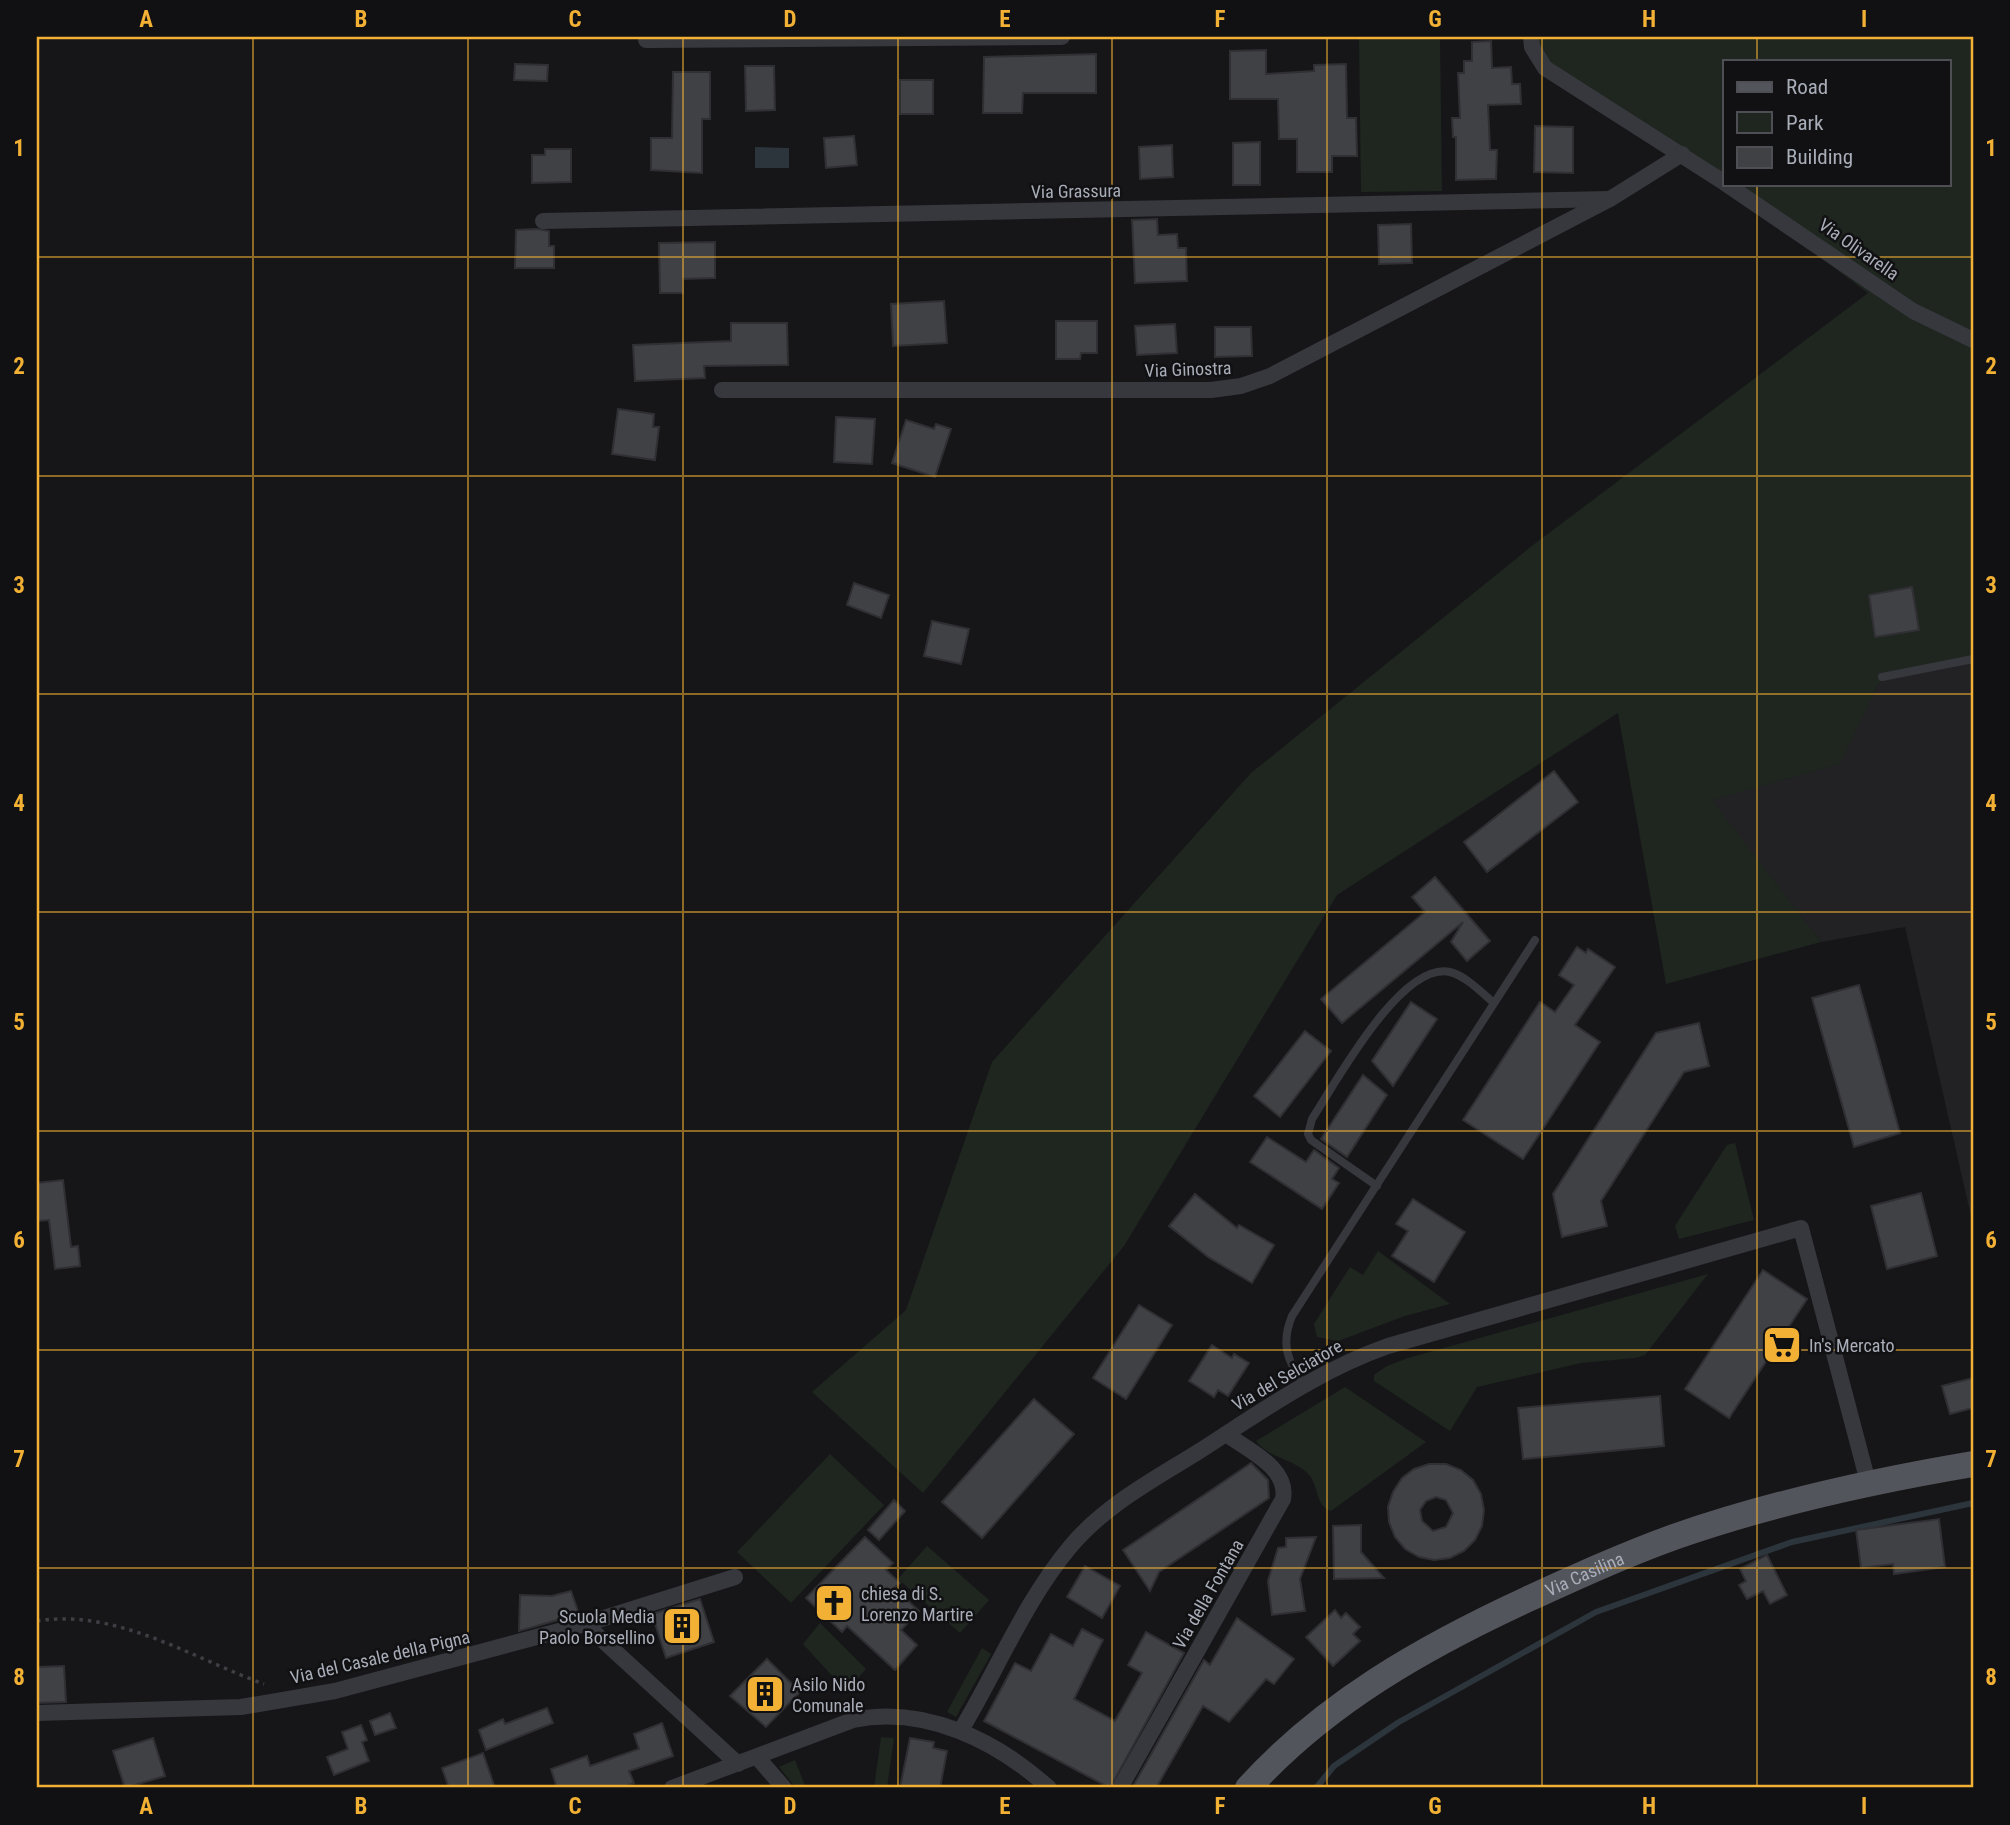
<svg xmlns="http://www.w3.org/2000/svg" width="2010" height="1825" viewBox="0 0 2010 1825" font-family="'Roboto Condensed',sans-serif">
	<rect width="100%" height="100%" fill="#161618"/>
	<!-- built -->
	<polygon fill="#222225" points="1973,659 1973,1225 1905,927 1821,942 1711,800 1839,764 1882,677"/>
	<!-- green -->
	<g fill="#1e261f" fill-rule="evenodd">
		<path d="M1533,37H1973V659L1882,677L1840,764L1712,800L1821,942L1666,984L1618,713L1337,895L1124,1246L923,1493L812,1392L906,1310L992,1062L1251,773L1533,545L1868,293L1682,154L1545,68ZM1725,61H1949V184H1725Z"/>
		<polygon points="1440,38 1442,191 1361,192 1359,39"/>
		<polygon points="1735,1143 1754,1220 1679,1239 1675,1226 1727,1145"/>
		<polygon points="1378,1251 1450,1304 1405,1316 1338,1341 1317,1337 1314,1324 1350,1267 1363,1275"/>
		<polygon points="1708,1274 1645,1355 1635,1358 1581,1363 1477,1387 1450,1431 1374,1381 1374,1375 1387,1366 1408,1358"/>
		<path d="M1345,1387L1426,1442L1331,1511C1317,1507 1318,1490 1312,1479C1301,1460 1268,1459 1256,1441Z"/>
		<polygon points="830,1454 884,1505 791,1603 737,1552"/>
		<polygon points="927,1546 989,1600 960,1633 898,1579"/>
		<polygon points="820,1623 866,1669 846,1691 803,1644"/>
		<polygon points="982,1648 991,1654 956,1717 947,1712"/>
		<polygon points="881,1737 894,1738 887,1788 874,1788"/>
		<polygon points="795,1760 806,1788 796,1788 779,1767"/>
	</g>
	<!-- water -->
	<polygon fill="#2c353c" points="755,147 789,148 789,168 755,168"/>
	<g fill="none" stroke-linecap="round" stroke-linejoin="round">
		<!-- stream -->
		<polyline stroke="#2c353c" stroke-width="6" points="1316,1788 1334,1766 1399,1722 1596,1612 1792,1542 1973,1503"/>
	</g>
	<!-- building -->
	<g fill="#404145" stroke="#303034" stroke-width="2" fill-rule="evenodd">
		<polygon points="1491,41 1492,68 1511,67 1512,84 1520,84 1521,104 1488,105 1490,150 1497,150 1496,179 1456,180 1456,137 1453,137 1452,118 1460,118 1458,73 1464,73 1464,61 1472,61 1472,42"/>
		<polygon points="1266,50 1266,74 1314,71 1314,65 1346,64 1347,118 1356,118 1357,156 1332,156 1332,172 1297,172 1297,139 1279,139 1278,99 1230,99 1230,51"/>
		<polygon points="1096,54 1096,93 1023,93 1022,113 983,113 984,57"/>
		<polygon points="515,64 548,65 547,81 514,80"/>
		<polygon points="745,66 774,66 775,110 746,111"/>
		<polygon points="673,72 710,72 710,119 702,119 702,173 651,170 651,138 672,138"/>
		<rect x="900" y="80" width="33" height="34"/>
		<polygon points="1535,126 1573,127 1573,173 1534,172"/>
		<polygon points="854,136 857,165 826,168 824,138"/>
		<polygon points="1260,142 1260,185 1233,185 1233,143"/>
		<polygon points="1172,145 1173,177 1140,179 1139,147"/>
		<polygon points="545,149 571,149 571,182 532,183 532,155 545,155"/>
		<polygon points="1157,219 1158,235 1177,234 1178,248 1186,248 1187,281 1135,283 1132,220"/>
		<polygon points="1411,224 1412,263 1379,264 1378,225"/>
		<polygon points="537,229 549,231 549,246 554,246 554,268 515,268 516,230"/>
		<polygon points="715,242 715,278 683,279 683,293 660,293 659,243"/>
		<polygon points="944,301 947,343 893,346 891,304"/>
		<polygon points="1056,321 1097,321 1097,353 1081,353 1080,359 1056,359"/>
		<polygon points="731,323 787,323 788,365 704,366 705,378 635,381 633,345 731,341"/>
		<polygon points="1175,324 1177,353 1137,355 1135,326"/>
		<polygon points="1215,327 1251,327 1252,356 1215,357"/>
		<polygon points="618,409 654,414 653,427 659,427 655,460 612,454"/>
		<polygon points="836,417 875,419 872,464 834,462"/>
		<polygon points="906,420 934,429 936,424 951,429 935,477 892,463"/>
		<polygon points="854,583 889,595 881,618 847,605"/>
		<polygon points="1912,587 1919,630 1875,637 1869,595"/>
		<polygon points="932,621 969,629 961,664 924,656"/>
		<polygon points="1554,771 1578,802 1487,872 1464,842"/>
		<polygon points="1435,877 1490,941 1467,961 1451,942 1463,922 1342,1023 1321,999 1425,912 1412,897"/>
		<polygon points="1577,947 1586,953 1588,949 1615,967 1575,1025 1600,1042 1523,1159 1463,1120 1540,1002 1555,1012 1574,985 1559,975"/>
		<polygon points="1859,985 1900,1133 1854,1147 1812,998"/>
		<polygon points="1411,1002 1437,1019 1393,1086 1372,1061"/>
		<polygon points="1699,1023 1709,1066 1684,1072 1601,1201 1607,1226 1562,1237 1553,1194 1656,1033"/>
		<polygon points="1305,1031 1331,1051 1280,1117 1254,1096"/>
		<polygon points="1363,1075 1387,1095 1347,1157 1321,1139"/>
		<polygon points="1267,1137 1306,1162 1314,1150 1339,1168 1332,1179 1339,1183 1322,1209 1250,1162"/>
		<polygon points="63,1180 71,1247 78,1246 80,1266 55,1269 49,1220 37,1221 37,1183"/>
		<polygon points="1921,1193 1937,1256 1887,1269 1871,1206"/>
		<polygon points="1195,1194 1237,1228 1239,1225 1274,1245 1252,1283 1208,1257 1169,1226"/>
		<polygon points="1413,1199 1465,1232 1434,1282 1392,1256 1408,1231 1396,1224"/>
		<polygon points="1763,1270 1807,1299 1729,1418 1685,1389"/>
		<polygon points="1139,1305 1172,1325 1126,1399 1093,1378"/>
		<polygon points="1212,1345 1232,1358 1234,1354 1249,1363 1228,1396 1218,1390 1214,1397 1189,1381"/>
		<polygon points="1973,1378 1973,1408 1950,1414 1942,1386"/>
		<polygon points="1660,1396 1664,1446 1523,1459 1518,1408"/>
		<polygon points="1034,1399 1074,1434 982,1538 942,1502"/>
		<polygon points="1251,1463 1268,1480 1269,1498 1159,1572 1150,1591 1123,1550"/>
		<path d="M1429,1464H1446L1461,1470L1473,1480L1481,1494L1484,1510L1482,1526L1475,1540L1464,1551L1450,1558L1434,1560L1419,1557L1405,1549L1395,1537L1389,1522L1388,1507L1393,1492L1402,1478L1414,1469ZM1436,1497L1446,1500L1453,1513L1446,1527L1433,1531L1422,1521L1420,1510L1426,1501Z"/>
		<polygon points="894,1500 905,1511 879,1540 868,1530"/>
		<polygon points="1939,1519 1945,1567 1894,1574 1893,1564 1861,1568 1856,1530"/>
		<polygon points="1361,1525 1361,1552 1384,1578 1334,1579 1333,1526"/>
		<polygon points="865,1537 893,1563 886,1570 900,1583 894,1588 919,1611 901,1630 917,1645 895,1670 847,1626 842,1632 806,1598"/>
		<polygon points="1316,1537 1300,1579 1305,1611 1272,1615 1268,1581 1278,1548 1286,1547 1286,1538"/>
		<polygon points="1767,1555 1787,1595 1770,1604 1763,1591 1747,1599 1739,1585 1746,1581 1740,1569"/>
		<polygon points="1085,1566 1120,1586 1102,1618 1067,1597"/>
		<polygon points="571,1591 579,1614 519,1631 520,1595 552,1596"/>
		<polygon points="700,1599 714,1642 666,1658 652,1614"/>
		<polygon points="1335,1610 1341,1618 1346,1613 1360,1627 1353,1634 1360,1641 1333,1666 1306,1637"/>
		<polygon points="1237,1618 1294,1659 1274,1684 1266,1679 1229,1722 1203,1706 1156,1788 1132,1788 1204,1660 1210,1665"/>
		<polygon points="1082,1629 1103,1640 1074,1699 1115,1721 1142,1673 1128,1665 1146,1632 1184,1653 1110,1788 984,1721 1015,1663 1031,1671 1051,1634 1073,1646"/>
		<polygon points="767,1659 800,1692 766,1727 730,1696"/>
		<polygon points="64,1666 66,1702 37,1703 37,1667"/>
		<polygon points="547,1708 553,1723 486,1750 479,1730 503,1719 505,1724"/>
		<polygon points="390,1713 396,1728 375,1735 370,1721"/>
		<polygon points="662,1723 673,1756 629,1771 634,1783 621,1788 557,1788 551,1769 587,1756 590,1766 639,1749 634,1734"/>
		<polygon points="361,1725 367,1740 362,1742 369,1761 334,1775 327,1757 348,1749 342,1732"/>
		<polygon points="153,1738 165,1776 125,1788 113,1751"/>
		<polygon points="910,1738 934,1742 933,1748 947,1751 940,1788 900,1788"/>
		<polygon points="483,1753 495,1788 449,1788 442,1768"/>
	</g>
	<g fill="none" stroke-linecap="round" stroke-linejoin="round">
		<!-- path -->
		<path stroke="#3d3f44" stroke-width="3.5" stroke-dasharray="3.5 5" stroke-linecap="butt" d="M37,1621C116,1608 192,1658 264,1684"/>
		<!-- service -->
		<g stroke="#37383d" stroke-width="8">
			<polyline points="1882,677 1973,659"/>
			<path d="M1377,1186L1311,1140L1308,1134L1312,1119C1335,1084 1401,961 1450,972C1466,976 1482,993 1494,1003"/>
			<path d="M1304,1386C1288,1361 1280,1345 1292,1316L1535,940"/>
		</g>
		<!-- minor -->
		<g stroke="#37383d" stroke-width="16">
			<polyline points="1531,37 1532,47 1545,68 1725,183"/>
			<polyline points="646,40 1062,37"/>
			<polyline points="1726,184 1913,311 1973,340"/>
			<polyline points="543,221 1610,199"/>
			<polyline points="722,390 1211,390 1241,386 1270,376 1610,199 1682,154"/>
			<polyline points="585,1624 735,1577"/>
			<polyline points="37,1713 241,1707 335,1691 585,1624 738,1764"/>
			<path d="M961,1730C997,1670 1025,1601 1070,1547C1104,1506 1153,1480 1198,1452C1259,1413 1319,1370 1388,1346L1801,1228L1868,1482"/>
			<polyline points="757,1757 784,1788"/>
			<path d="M672,1788L853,1720C925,1705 997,1741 1049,1788"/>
			<path d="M1120,1788L1283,1499C1289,1468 1248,1450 1226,1434"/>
		</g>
		<!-- primary -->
		<path stroke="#53555c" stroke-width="26" id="s1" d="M1248,1788C1325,1703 1424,1647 1528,1599C1576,1577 1624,1555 1674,1537C1771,1503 1872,1481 1973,1464"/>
	</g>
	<!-- grid -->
	<path fill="none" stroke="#f2b134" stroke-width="2" stroke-opacity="0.55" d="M253,37V1788M468,37V1788M683,37V1788M898,37V1788M1112,37V1788M1327,37V1788M1542,37V1788M1757,37V61M1757,184V1788M37,257H1973M37,476H1973M37,694H1973M37,912H1973M37,1131H1973M37,1350H1973M37,1568H1973"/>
	<!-- icons -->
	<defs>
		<g id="supermarket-square" transform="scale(2.0125)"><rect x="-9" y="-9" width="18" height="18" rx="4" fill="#f2b134" stroke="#111113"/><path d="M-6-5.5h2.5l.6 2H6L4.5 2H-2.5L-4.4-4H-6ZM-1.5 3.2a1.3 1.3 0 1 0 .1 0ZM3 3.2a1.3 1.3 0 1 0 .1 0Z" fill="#111"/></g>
		<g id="church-square" transform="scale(2.0125)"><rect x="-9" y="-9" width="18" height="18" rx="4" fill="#f2b134" stroke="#111113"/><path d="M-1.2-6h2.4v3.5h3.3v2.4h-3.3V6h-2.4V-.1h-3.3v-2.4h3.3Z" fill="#111"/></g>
		<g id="building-square" transform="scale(2.0125)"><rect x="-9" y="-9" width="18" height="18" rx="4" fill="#f2b134" stroke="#111113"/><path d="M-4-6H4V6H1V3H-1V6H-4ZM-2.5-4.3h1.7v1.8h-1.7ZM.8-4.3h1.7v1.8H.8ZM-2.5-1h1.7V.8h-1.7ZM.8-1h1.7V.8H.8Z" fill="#111"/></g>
	</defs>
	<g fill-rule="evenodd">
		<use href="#supermarket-square" x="1782" y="1345"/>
		<use href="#church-square" x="834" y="1603"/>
		<use href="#building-square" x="682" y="1626"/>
		<use href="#building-square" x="765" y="1694"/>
	</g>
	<g text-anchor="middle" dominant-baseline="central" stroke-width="5" stroke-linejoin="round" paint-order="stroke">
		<!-- street labels -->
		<g font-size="18" fill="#a8adb8" stroke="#111113">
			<text transform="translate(1076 191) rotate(-1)">Via Grassura</text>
			<text transform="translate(1859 249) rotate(35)">Via Olivarella</text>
			<text transform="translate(1188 369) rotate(-2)">Via Ginostra</text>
			<text transform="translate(1287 1375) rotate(-30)">Via del Selciatore</text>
			<text stroke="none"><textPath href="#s1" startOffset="402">Via Casilina</textPath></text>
			<text transform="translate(1208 1594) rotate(-60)">Via della Fontana</text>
			<text transform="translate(380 1657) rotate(-13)">Via del Casale della Pigna</text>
		</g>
		<!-- poi labels -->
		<g font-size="18" fill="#a8adb8" stroke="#111113" text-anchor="start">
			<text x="1809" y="1345">In's Mercato</text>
			<text x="861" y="1593">chiesa di S.<tspan x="861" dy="21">Lorenzo Martire</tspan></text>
			<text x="655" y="1616" text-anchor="end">Scuola Media<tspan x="655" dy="21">Paolo Borsellino</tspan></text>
			<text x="792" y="1684">Asilo Nido<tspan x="792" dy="21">Comunale</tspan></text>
		</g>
	</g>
	<!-- border -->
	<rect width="2010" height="1825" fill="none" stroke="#111113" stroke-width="77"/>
	<!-- legend -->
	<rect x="1723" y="60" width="228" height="126" fill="#111113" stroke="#4d4f55" stroke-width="2"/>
	<rect x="1737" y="82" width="35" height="10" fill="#53555c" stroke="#4d4f55" stroke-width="2"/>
	<text x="1786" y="94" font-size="21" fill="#a8adb8">Road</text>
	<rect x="1737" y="112" width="35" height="21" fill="#1e261f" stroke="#4d4f55" stroke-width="2"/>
	<text x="1786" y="130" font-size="21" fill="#a8adb8">Park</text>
	<rect x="1737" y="147" width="35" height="21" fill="#404145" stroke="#4d4f55" stroke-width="2"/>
	<text x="1786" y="164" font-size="21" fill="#a8adb8">Building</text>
	<rect x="38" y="38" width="1934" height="1748" fill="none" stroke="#f2b134" stroke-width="2.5"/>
	<g font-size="23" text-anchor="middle" font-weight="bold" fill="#f2b134">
		<text x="146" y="27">A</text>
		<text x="361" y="27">B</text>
		<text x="575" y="27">C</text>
		<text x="790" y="27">D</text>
		<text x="1005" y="27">E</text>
		<text x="1220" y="27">F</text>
		<text x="1435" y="27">G</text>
		<text x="1649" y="27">H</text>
		<text x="1864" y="27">I</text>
		<text x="19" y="156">1</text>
		<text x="1991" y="156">1</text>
		<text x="19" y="374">2</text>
		<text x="1991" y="374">2</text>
		<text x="19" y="593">3</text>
		<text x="1991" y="593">3</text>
		<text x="19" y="811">4</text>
		<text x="1991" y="811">4</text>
		<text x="19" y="1030">5</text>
		<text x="1991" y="1030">5</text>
		<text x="19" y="1248">6</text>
		<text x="1991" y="1248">6</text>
		<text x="19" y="1467">7</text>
		<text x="1991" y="1467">7</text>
		<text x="19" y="1685">8</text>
		<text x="1991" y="1685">8</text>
		<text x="146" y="1814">A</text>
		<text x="361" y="1814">B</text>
		<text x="575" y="1814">C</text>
		<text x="790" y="1814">D</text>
		<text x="1005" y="1814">E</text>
		<text x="1220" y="1814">F</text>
		<text x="1435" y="1814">G</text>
		<text x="1649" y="1814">H</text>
		<text x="1864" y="1814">I</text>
	</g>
</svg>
